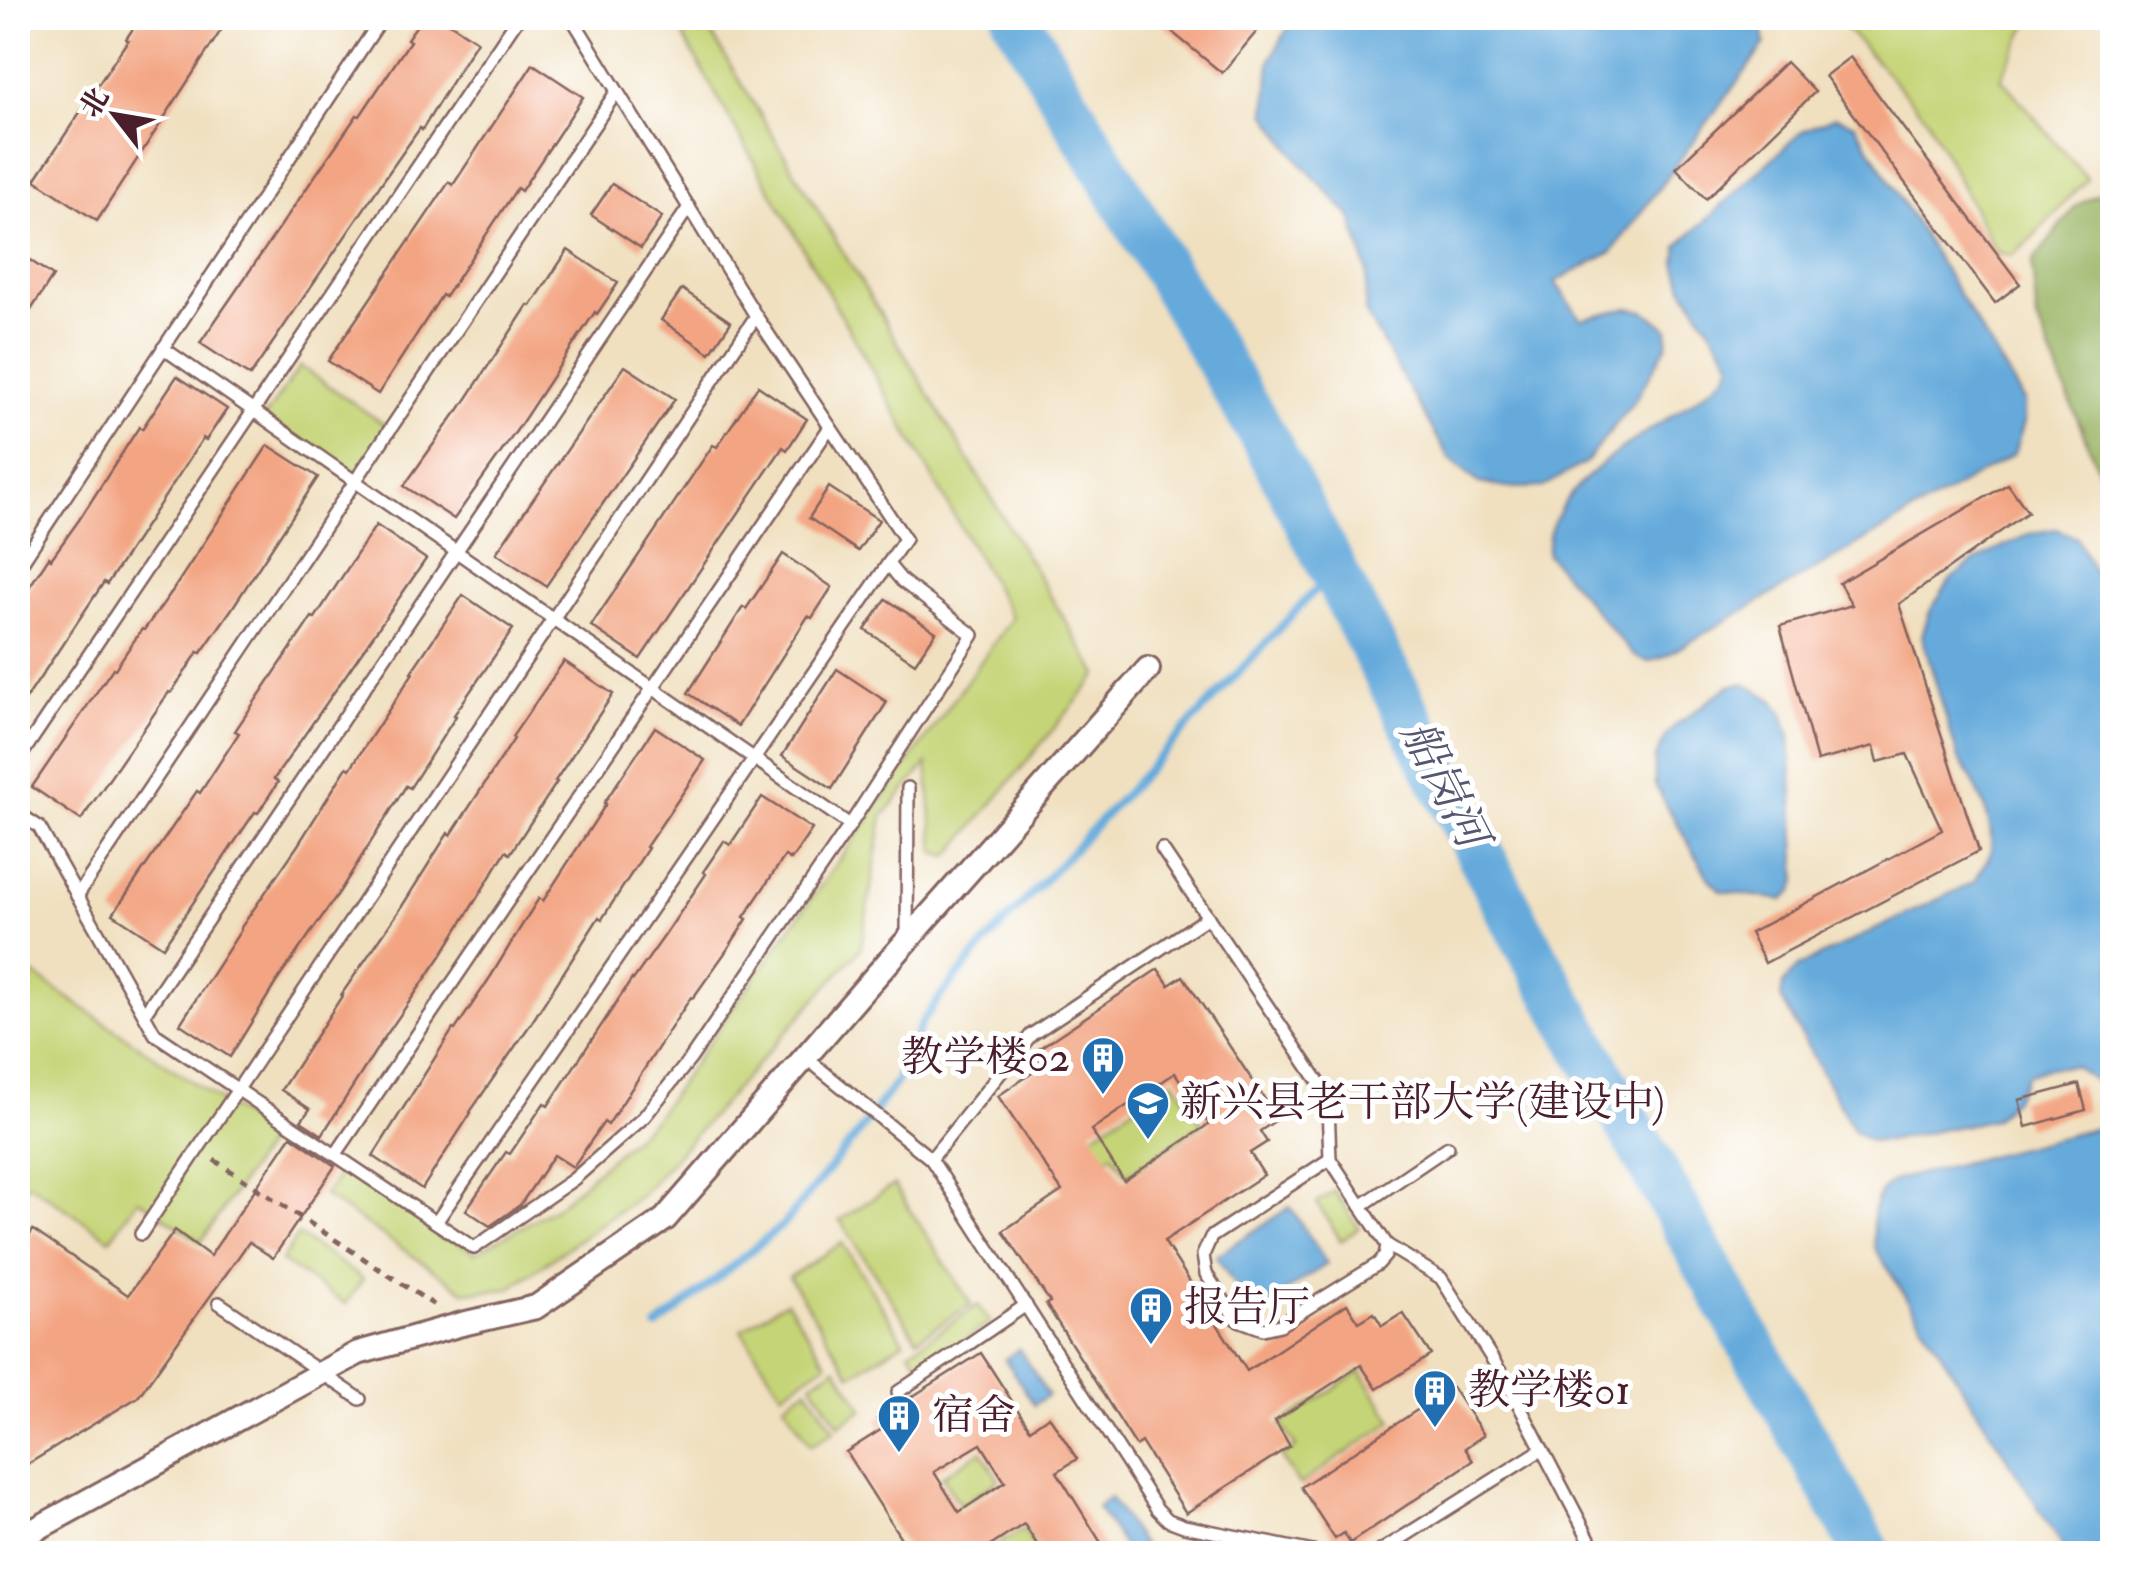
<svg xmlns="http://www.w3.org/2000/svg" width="2130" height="1571" viewBox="0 0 2130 1571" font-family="'IM FELL Double Pica','Noto Serif SC',serif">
	<rect width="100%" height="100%" fill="#fff"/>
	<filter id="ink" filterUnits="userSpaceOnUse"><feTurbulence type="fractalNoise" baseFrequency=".01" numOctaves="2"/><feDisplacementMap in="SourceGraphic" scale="20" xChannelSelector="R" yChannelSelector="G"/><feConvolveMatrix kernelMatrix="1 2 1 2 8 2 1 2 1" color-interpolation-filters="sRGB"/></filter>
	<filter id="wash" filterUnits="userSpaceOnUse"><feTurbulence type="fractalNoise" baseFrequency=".0048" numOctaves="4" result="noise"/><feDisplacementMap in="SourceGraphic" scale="40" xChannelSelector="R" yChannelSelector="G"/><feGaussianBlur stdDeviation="2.25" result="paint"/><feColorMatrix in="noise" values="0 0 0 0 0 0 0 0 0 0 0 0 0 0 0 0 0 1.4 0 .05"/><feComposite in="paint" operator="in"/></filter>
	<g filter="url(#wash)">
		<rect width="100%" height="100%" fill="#f0e0c0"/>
		<!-- green -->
		<g fill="#c5d476" stroke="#887a50" stroke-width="2.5">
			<polygon points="673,18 702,18 1098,675 949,856 935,852 927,764 883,816 861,948 641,1195 509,1289 466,1292 324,1196 344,1167 475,1253 558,1206 654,1119 1012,618"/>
			<polygon points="1837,18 2031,18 2001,78 2087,179 2027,243 2011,256 1996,251 1926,117"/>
			<polygon points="300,366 388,427 352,479 264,418"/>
			<polygon points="18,964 272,1136 201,1242 138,1199 110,1239 28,1183 18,1198"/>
			<polygon points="1174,1080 1203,1124 1127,1175 1112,1154 1099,1163 1084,1140"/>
			<polygon points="894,1185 971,1304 917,1339 840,1220"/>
			<polygon points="1335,1191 1359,1228 1341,1241 1317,1203"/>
			<polygon points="298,1235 363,1279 346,1304 281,1261"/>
			<polygon points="842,1243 904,1341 851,1375 789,1277"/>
			<polygon points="786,1301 827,1363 782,1393 741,1330"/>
			<polygon points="978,1305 990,1323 922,1369 910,1351"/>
			<polygon points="836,1367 863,1409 839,1425 812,1383"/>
			<polygon points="1360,1371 1393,1421 1299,1485 1281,1457 1296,1447 1281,1424"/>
			<polygon points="807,1388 835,1430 811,1445 784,1404"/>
			<polygon points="981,1451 999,1480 960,1505 942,1476"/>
			<polygon points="1024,1529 1038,1553 985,1553"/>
		</g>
		<!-- forest -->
		<polygon fill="#9cb667" stroke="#736a49" stroke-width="2.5" points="2099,193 2112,202 2112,503 2037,320 2032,263 2076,206"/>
		<!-- water -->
		<g fill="#65aadb" stroke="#586483" stroke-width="2.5">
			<polygon points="1293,18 1754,18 1762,26 1765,44 1612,252 1555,282 1581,319 1627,308 1645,311 1668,329 1667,345 1637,397 1586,462 1543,487 1508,488 1479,483 1449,458 1365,312 1367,271 1352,218 1300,162 1266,113 1270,61"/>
			<path d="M1835,117L1855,124L2024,401V422L2014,454L1667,655L1649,662L1634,656L1547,554C1548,547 1548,538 1550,531C1575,458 1676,424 1728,373L1732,362L1683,287L1676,263L1678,246L1802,131Z"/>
			<path d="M2056,529L2077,538L2112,609V1090H2108L2074,1066L2046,1068L2027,1075L2015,1097L1994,1119L1887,1141H1871L1854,1131L1781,998L1783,984L1798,967L1974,882C1979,873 1987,863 1990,854C1997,825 1975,780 1958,758L1922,636L1930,611L1951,579L1975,561L2029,534Z"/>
			<polygon points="1745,683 1773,700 1783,714 1790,737 1797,881 1793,892 1783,900 1721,891 1709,879 1655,785 1655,759 1666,736 1675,726 1729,686"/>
			<path d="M2112,1124V1553H2067L1875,1248C1871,1223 1869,1192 1896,1180Z"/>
			<polygon points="1290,1207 1327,1264 1253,1313 1216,1256"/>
			<polygon points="1019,1349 1048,1395 1034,1405 1005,1359"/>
			<polygon points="1110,1498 1148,1553 1128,1553 1097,1507"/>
		</g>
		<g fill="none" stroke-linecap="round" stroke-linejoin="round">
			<!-- stream -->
			<polyline stroke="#65aadb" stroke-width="8" points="657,1327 784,1224 857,1135 896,1082 921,1024 940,997 985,944 1333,571"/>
			<!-- river -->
			<polyline stroke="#65aadb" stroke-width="48" points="1016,18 1266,441 1517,925 1868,1554"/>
		</g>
		<g id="blocks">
			<!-- building -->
			<g fill="#f3a583" fill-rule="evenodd">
				<polygon points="140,18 229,18 97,221 35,180 128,40 126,39"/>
				<polygon points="422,18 442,18 477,41 422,130 420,128 385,178 250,376 200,343 357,115 360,116 410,41 407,39"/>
				<polygon points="1155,18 1268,18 1222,73"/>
				<polygon points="1850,57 2020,284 1995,303 1825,76"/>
				<polygon points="1786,62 1815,92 1706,199 1676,168"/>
				<polygon points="533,64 583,97 521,191 517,188 445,297 442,295 378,394 328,361 449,182 453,185"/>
				<polygon points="612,184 662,217 641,248 591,215"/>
				<polygon points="568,250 618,283 597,314 595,312 519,427 454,519 404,486 457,411 458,412 528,305 531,306"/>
				<polygon points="18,252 53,276 18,330"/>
				<polygon points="682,289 731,322 710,353 661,320"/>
				<polygon points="625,366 675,399 546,586 496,553"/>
				<polygon points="177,376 227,409 206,440 203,438 137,539 107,584 104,582 18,711 18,604 49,557 51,559 79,520 139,427 142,429"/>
				<polygon points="758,386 807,419 787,450 783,447 640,659 591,626 713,445 717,447"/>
				<polygon points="268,445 318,477 231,610 201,653 198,652 171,693 169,692 81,820 32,787 113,668 115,669 142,629 144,630 173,590"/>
				<polygon points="2008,484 2028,512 1899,604 1979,851 1765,963 1750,933 1942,830 1907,754 1878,762 1874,746 1817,761 1780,626 1852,605 1839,583"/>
				<polygon points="829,487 879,520 858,551 809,518"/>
				<polygon points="376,525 426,559 274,779 278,782 258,813 255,812 163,947 113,914 197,791 200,793 239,733 235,731 312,617 315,618"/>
				<polygon points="783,554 832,587 812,618 808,616 738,726 688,693 743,607 746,609"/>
				<polygon points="463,595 513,629 454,715 456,716 410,788 406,786 340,891 277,981 230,1057 180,1024 241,930 240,929 298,845 347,767 350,769 413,673 411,672"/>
				<polygon points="886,599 936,632 915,663 865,630"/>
				<polygon points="564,661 613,694 555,781 557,782 510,854 506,851 441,956 378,1047 322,1135 301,1121 310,1109 281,1090 342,996 341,995 399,911 448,833 451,835 514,739 512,737"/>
				<polygon points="837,669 887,702 832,789 782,756"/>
				<polygon points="655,727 705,760 646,847 648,848 602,919 599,917 532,1022 470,1112 471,1113 422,1189 373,1156 453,1029 455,1030 491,976 519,930 539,898 543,901 606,804 604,803"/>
				<polygon points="762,797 812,829 791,860 785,856 744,917 747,919 727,950 693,998 691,997 608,1125 604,1122 573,1167 554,1155 520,1205 490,1226 466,1210 506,1152 510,1154 544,1103 548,1106 632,979 633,980 665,935 706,874 703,872 724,841 730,845"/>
				<path d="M1158,969L1169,985L1183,976L1278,1119L1260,1131L1267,1142L1250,1153L1264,1175L1164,1241L1247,1371L1347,1304L1359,1322L1374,1313L1382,1326L1403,1313L1431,1355L1377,1389L1361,1365L1275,1421L1290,1446L1186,1513L1141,1442L1136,1446L1046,1304L1050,1302L1003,1231L1062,1191L998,1096L1044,1065L1035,1051ZM1175,1073L1209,1124L1124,1181L1091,1130Z"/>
				<polygon points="2079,1084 2086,1110 2026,1127 2019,1100"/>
				<polygon points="291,1136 335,1166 273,1258 249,1242 138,1397 18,1470 18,1253 33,1230 128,1295 175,1230 210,1256"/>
				<path d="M981,1353L1030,1429L1049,1416L1077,1459L1057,1472L1108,1554H1043L1024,1524L978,1554H911L846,1452L882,1429L877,1419ZM981,1444L1005,1482L959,1512L934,1472Z"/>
				<polygon points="1452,1387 1484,1435 1465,1448 1473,1461 1350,1543 1344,1533 1335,1539 1301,1487"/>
			</g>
		</g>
	</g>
	<g filter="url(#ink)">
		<use href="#blocks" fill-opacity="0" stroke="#84635f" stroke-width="2.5"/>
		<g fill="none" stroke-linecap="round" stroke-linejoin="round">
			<!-- service casing -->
			<g stroke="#84635f" stroke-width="16">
				<g id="service">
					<polyline points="163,348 850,825"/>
					<polyline points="18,568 382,18"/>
					<polyline points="18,760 518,18"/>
					<polyline points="18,813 39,827 155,1034 474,1248 574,1179 644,1117 691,1058 850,825 973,635 902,581 888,564"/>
					<polyline points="1162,849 1322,1087 1328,1105 1330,1159 1387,1245 1441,1278 1508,1384 1597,1554"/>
					<polyline points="77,896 617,91"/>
					<polyline points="907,937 908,788"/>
					<polyline points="144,1014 689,207"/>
					<polyline points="805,1057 931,1159 1157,1509 1168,1520 1184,1526 1323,1554"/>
					<polyline points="336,1154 830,427"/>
					<polyline points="931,1159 1031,1035 1208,917"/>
					<polyline points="1330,1159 1211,1237 1203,1255 1206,1274 1236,1319 1263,1329 1280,1325 1378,1264 1385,1256 1387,1245"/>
					<polyline points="1361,1206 1448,1147"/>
					<polyline points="437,1221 905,539 756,316 572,18"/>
					<polyline points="141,1234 756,316"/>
					<polyline points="219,1303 360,1399"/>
					<polyline points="898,1392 1026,1305"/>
					<polyline points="1376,1554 1541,1450"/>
				</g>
			</g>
			<!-- minor casing -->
			<g stroke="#84635f" stroke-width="28">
				<polyline id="minor" points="18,1539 358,1353 462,1324 536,1307 665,1219 866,987 1148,669"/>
			</g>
			<!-- path -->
			<g stroke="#84635f" stroke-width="5" stroke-dasharray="8 8" stroke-linecap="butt">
				<polyline points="1806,18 1815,28"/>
				<polyline points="214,1160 434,1305"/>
			</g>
			<!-- service -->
			<use href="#service" stroke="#fff" stroke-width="11"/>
			<!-- minor -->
			<use href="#minor" stroke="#fff" stroke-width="22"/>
		</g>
	</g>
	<!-- icons -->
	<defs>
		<g id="building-pin" transform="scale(2.25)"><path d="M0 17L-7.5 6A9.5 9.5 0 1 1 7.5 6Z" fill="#1f6fb2" stroke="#fff"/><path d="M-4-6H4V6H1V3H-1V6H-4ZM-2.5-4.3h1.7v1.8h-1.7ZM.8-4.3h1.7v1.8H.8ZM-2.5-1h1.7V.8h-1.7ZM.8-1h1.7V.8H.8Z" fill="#fff"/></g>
		<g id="school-pin" transform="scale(2.25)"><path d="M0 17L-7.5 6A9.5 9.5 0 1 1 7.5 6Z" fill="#1f6fb2" stroke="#fff"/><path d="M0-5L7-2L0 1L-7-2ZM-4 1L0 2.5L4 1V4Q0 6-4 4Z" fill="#fff"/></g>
	</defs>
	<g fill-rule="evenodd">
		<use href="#building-pin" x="1103" y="1058"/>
		<use href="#school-pin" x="1148" y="1103"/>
		<use href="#building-pin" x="1151" y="1308"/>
		<use href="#building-pin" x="1435" y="1391"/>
		<use href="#building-pin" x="899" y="1416"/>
	</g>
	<g text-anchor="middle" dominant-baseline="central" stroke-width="10" stroke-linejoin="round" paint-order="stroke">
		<!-- poi labels -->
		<g font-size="42" fill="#4a1f2b" stroke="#fff" text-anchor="start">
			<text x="1070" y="1058" text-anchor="end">教学楼02</text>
			<text x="1180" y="1103">新兴县老干部大学(建设中)</text>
			<text x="1184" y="1308">报告厅</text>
			<text x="1468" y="1391">教学楼01</text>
			<text x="932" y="1416">宿舍</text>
		</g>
		<!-- water labels -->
		<g font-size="45" font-style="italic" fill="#555771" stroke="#fff">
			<text transform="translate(1444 784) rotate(63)">船岗河</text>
		</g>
	</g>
	<!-- margin -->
	<rect width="2130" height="1571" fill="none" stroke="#fff" stroke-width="60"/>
	<!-- north arrow -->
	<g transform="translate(115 115) rotate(301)" stroke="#ffffff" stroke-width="8" paint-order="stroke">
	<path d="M0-8L18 38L0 25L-18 38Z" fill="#4a1f2b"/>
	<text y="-15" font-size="28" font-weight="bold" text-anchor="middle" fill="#4a1f2b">北</text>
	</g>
</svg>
